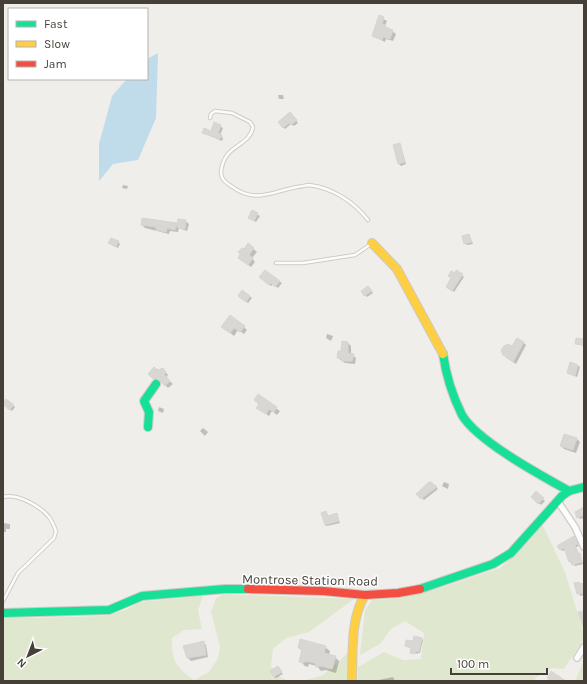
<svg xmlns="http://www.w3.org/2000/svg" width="587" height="684" viewBox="0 0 587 684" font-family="Karla,sans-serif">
	<rect width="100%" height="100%" fill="#f0eeeb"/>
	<!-- green -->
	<g fill="#dfe7ce">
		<polygon points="542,524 565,572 584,634 584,639 564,669 552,668 535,678 536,681 358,681 358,667 384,652 403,660 421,659 424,633 405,621 391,629 380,644 360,655 365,610 372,600 392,599 440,588 500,568 517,553"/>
		<path d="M224,594L354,599L309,632L286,638L273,649L271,666L280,677L289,681H3V617L32,618L103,616L126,610L140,602L203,596L198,610L202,629L184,630L172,638C171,661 176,667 194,680L209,672L218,658L220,647L211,612L216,598Z"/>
		<polygon points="348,653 348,681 303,681 323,675"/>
		<polygon points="584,661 584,681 575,681"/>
	</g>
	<!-- water -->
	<polygon fill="#c0dbe9" points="158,53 156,118 138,160 113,164 99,181 99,144 112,96 127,79 147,79 147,59"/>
	<!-- shadow -->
	<g fill="#0003">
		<polygon points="380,17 387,21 385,26 396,34 393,41 386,39 385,42 373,36"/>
		<polygon points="278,95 283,95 284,99 279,99"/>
		<polygon points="292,115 298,123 294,126 291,124 285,129 279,122"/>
		<polygon points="215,124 223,128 220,135 223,138 222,141 203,133 211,132"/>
		<polygon points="400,144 406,164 401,166 399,164"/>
		<polygon points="123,185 128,186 127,189 122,188"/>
		<polygon points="252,212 260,216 256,222 251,219"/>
		<polygon points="185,221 189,224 187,231 179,228 178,232 170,231 169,234 145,228 142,225 176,224 178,226"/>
		<polygon points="469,235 473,244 467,245 465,243"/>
		<polygon points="118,242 120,244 118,248 109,243"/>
		<polygon points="249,245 257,252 252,258 255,262 251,267 242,260 244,251"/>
		<polygon points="265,272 282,283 278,288 273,284 271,286 263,279"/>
		<polygon points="457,272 464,277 454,292 447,287"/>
		<polygon points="370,289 373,293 367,297 362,292"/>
		<polygon points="243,291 252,298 248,303 241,297"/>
		<polygon points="223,327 244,327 247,330 244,334 238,330 234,336"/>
		<polygon points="327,334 333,336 331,341 326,338"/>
		<polygon points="576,339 584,340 584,346 576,343"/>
		<polygon points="523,342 526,345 516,364 507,358 512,348"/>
		<polygon points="348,343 351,346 351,354 356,358 355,364 345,363 338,358"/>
		<polygon points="578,366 580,367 577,377 568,373"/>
		<polygon points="163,369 168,375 166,378 173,384 168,388 160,380 157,382 149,374"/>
		<polygon points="6,400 15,407 12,411 3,403"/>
		<polygon points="255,400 264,401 280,411 277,415 272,411 269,416 258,408 260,404"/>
		<polygon points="159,407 164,409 163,413 158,411"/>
		<polygon points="203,428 208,432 205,436 200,431"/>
		<polygon points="564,435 577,439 580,442 576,453 564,449 561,446"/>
		<polygon points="444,482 449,484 448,489 442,486"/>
		<polygon points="431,483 438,489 424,500 418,494"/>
		<polygon points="536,493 545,501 541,505 532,497"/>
		<polygon points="584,507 584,518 580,519 576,512"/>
		<polygon points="326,513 329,516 336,514 340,523 327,526 325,525"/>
		<polygon points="3,523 10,524 10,529 6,529 6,532 3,532"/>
		<polygon points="574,537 579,546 576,547 583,564 575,566 570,562 566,549 563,551 561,550"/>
		<polygon points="584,583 584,595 580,596 576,584"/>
		<polygon points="421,638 423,640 420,653 413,654 411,652 412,649 406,646"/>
		<polygon points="203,642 206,645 208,657 191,661 188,658"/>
		<polygon points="325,647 330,651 329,655 335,657 339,661 336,673 326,670 321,671 317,666 309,664 308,667 305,666 300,661 303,652 299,648"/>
		<polygon points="279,669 283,674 276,678 274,677"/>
		<polygon points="393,677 395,681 380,681 379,680"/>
	</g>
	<!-- building -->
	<g fill="#d9d7d3" stroke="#d8d5d1">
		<polygon points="379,15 384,17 382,24 386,25 385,27 393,30 390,39 383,37 382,40 372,36"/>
		<polygon points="290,112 297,120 291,125 289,123 283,128 278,122"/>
		<polygon points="214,122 221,125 218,133 222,135 220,139 202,133 204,128 211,131"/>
		<polygon points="400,143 405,162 398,164 393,145"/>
		<polygon points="252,210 258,213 254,221 248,218"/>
		<polygon points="142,218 177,223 175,230 167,228 166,232 156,230 156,227 141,225"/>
		<polygon points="178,219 186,220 185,229 177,227"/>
		<polygon points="469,234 472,242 464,244 462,236"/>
		<polygon points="111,238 119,241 116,247 108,243"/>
		<polygon points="248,243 254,248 249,255 253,258 248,265 238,258 240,254 238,252 242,248 244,249"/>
		<polygon points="265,270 280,281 275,287 271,283 269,285 259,277"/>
		<polygon points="456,270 463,274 452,291 446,287 451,278 448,276 451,271 455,273"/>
		<polygon points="368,286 372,291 364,296 361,291"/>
		<polygon points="242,290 250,296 246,302 238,296"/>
		<polygon points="230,315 245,326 240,332 234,328 230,333 221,327"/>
		<polygon points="517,338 524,342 513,362 503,355 501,350 504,346 508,344 512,346"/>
		<polygon points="576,338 584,339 583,345 575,344"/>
		<polygon points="342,341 348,342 348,353 354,354 352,361 341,361 342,359 337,358 338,351 341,351"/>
		<polygon points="570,362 578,365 575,376 567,373"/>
		<polygon points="154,367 158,370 163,368 166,372 164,374 170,381 165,386 159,380 156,378 153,379 148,374"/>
		<polygon points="258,394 277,407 274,412 269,409 266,414 256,408 259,404 254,400"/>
		<polygon points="6,399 14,405 9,410 3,404"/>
		<polygon points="564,434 577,438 573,450 560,446"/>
		<polygon points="429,482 431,482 437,487 421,499 416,494"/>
		<polygon points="536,491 544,498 538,504 531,497"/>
		<polygon points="584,507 584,515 577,518 575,512"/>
		<polygon points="326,511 328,516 337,513 339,521 325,525 321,513"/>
		<polygon points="574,536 578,544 575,545 578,554 580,553 582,562 572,565 571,561 569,562 564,548 560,550 557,546"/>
		<polygon points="579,582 579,584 584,583 584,593 577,594 574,583"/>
		<polygon points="584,611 584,627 583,627 578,612"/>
		<polygon points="414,636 422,638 419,652 416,651 415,654 410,653 411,648 405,646 406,640 413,641"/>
		<polygon points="300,639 326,646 324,653 336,656 332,669 321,666 316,667 315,663 305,661 304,663 299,662 302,649 298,648"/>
		<polygon points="204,641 206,655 187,658 183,646"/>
		<polygon points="278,666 282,672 274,677 270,671"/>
		<polygon points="551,671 566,681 551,681 547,678"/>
	</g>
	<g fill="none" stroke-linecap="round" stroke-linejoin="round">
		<!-- lane casing -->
		<g stroke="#ceccc8" stroke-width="4.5">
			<g id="lane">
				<path d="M210,118L211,114L215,111L232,113L250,122L253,127C249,148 224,143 221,172C221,179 225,182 231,186C255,204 271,192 297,187C301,187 306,185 309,185C333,188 354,202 368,220"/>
				<polyline points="276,263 303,263 355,255 371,244"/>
				<path d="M3,497C17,493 40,506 49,517C52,521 54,526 56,531L54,538L50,542L18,573L3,601"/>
			</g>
		</g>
		<!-- street casing -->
		<g stroke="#ceccc8" stroke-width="8">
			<g id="street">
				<polyline points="557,500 575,527 584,547"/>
				<polyline points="577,658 584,647"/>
			</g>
		</g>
		<!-- fast casing -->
		<g stroke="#cecac2" stroke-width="10">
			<g id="fast">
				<path d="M443,354C446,375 452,395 462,415C477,441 542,476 569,491"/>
				<polyline points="148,427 149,412 144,401 156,384"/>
				<polyline points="420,589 493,564 511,553 562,496 569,491 584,487"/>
				<polyline points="3,613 109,610 142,596 225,589 248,589"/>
			</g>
		</g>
		<!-- slow casing -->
		<g stroke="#cecac2" stroke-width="10">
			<g id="slow">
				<polyline points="372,243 397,269 443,354"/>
				<path d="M352,681C353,653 350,619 365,595"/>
			</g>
		</g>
		<!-- jam casing -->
		<g stroke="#cecac2" stroke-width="10">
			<polyline id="jam" points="248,589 323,591 365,595 398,593 420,589"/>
		</g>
		<!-- lane -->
		<use href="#lane" stroke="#fdfcfc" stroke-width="2.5"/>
		<!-- street -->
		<use href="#street" stroke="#fdfcfc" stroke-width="5.5"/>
		<!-- fast -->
		<use href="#fast" stroke="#16e098" stroke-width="8"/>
		<!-- slow -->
		<use href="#slow" stroke="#ffcf43" stroke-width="8"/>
		<!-- jam -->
		<use href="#jam" stroke="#f24e42" stroke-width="8"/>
	</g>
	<g text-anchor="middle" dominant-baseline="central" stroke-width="3" stroke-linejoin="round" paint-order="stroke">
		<!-- street labels -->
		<g font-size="13" fill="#453f38" stroke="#fff">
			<text transform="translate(310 580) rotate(1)">Montrose Station Road</text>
		</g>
	</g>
	<!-- border -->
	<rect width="587" height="684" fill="none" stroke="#453f38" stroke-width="8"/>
	<!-- legend -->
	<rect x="8" y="8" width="140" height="72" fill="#ffffff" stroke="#b5b2af"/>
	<rect x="16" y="21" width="20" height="6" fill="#16e098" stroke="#b5b2af"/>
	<text x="44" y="28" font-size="12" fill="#453f38">Fast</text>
	<rect x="16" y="41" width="20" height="6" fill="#ffcf43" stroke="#b5b2af"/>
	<text x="44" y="48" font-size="12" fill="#453f38">Slow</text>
	<rect x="16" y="61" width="20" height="6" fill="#f24e42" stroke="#b5b2af"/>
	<text x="44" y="68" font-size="12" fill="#453f38">Jam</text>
	<!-- north arrow -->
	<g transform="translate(28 656) rotate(222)" stroke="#ffffff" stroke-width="3" paint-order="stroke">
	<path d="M0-3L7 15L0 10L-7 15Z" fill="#453f38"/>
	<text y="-6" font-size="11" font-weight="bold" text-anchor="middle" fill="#453f38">N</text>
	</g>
	<!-- scale -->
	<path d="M451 668v6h96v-6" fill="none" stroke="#453f38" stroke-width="2"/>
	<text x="457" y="668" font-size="12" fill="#453f38" stroke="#ffffff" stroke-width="3" paint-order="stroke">100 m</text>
</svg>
